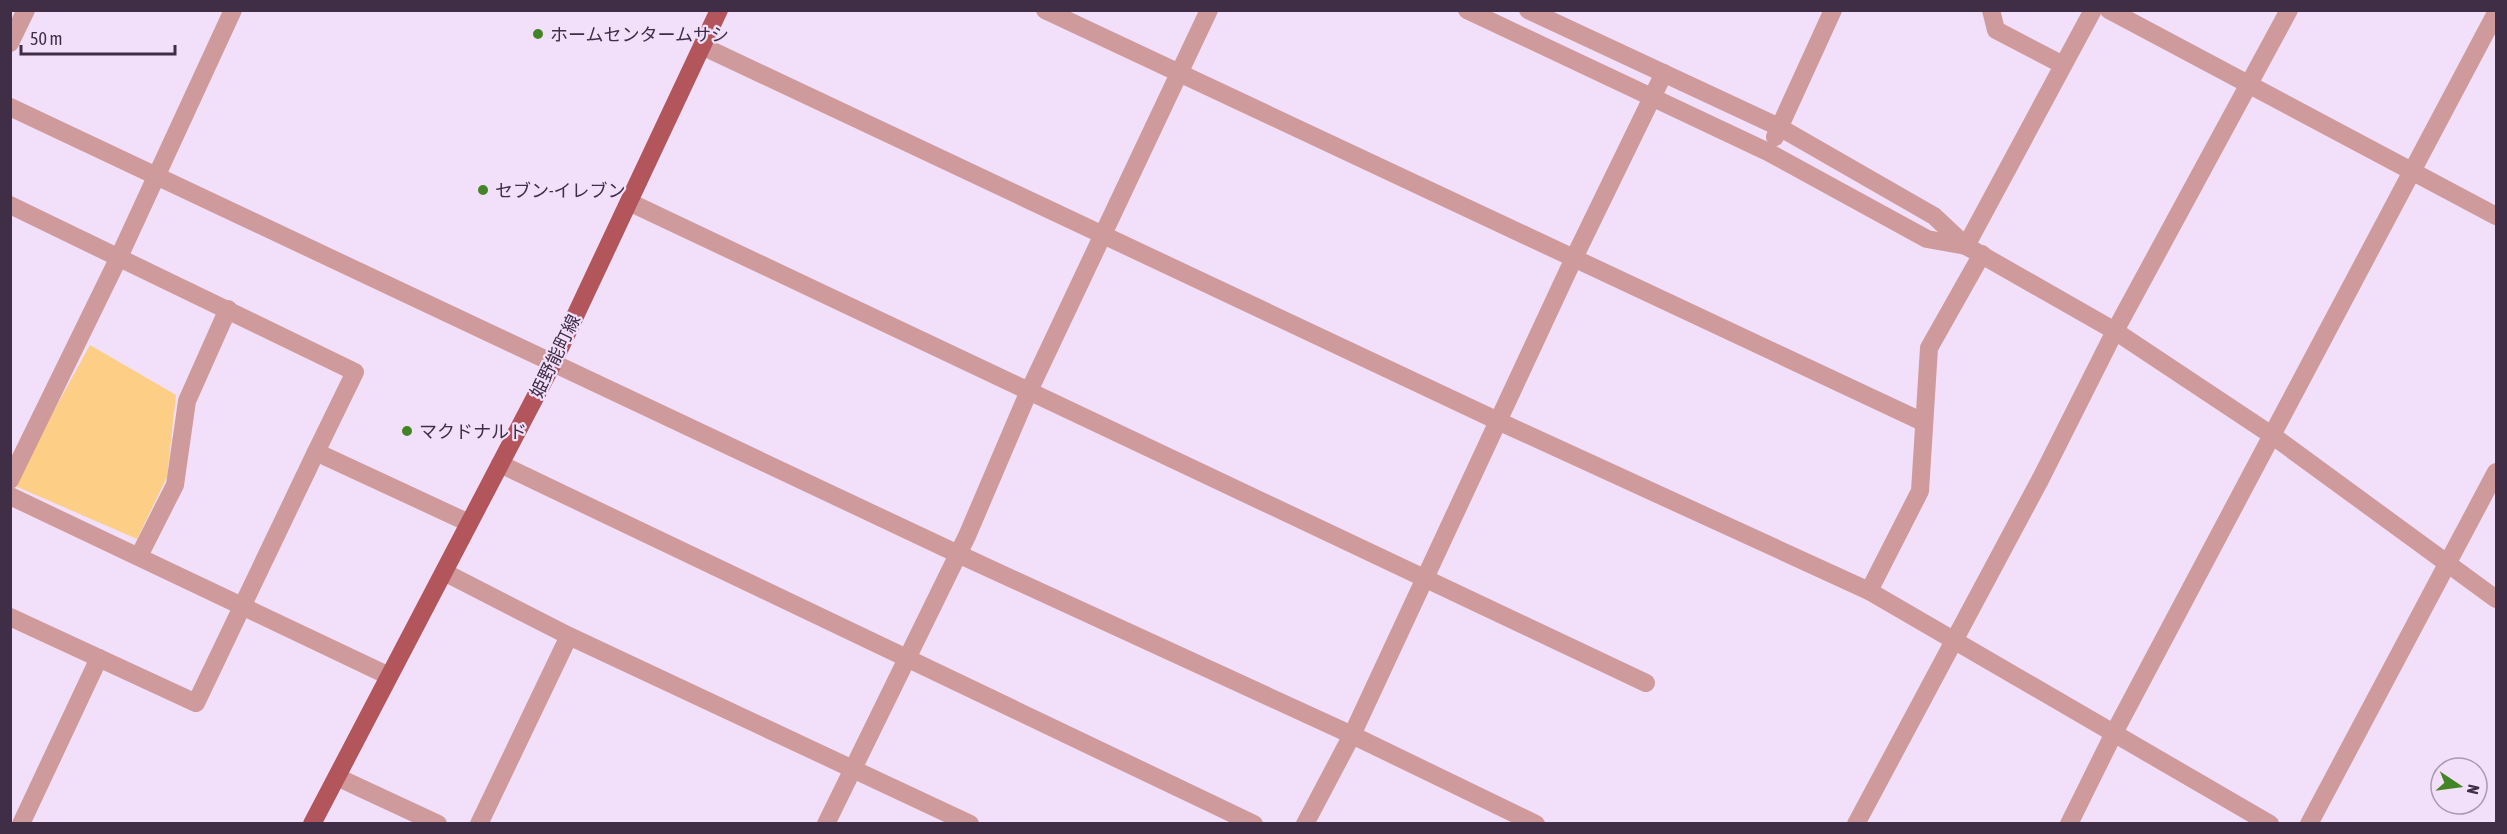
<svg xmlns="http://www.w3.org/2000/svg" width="2507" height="834" viewBox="0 0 2507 834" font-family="'Asap Condensed','Noto Sans JP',sans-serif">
	<rect width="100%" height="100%" fill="#f2dff9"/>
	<!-- green -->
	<polygon fill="#fdce86" points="90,345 176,395 167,477 137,539 13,485"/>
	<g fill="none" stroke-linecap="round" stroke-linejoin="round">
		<!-- minor -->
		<g stroke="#cf9a9b" stroke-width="18">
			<polyline points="1045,10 1923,422"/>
			<polyline points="1467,10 1768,152 1927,239 1966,246"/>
			<polyline points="1528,10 1779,127 1934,216 1966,246 2115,331 2273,436 2496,599"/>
			<polyline points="1991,10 1996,30 2063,65"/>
			<polyline points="2109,10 2496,216"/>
			<polyline points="10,43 26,10"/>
			<polyline points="702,46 1498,421 1869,591 2270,824"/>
			<polyline points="10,107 958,554 1352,735 1536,824"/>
			<polyline points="1775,137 1833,10"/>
			<polyline points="629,202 1646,683"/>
			<polyline points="10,205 355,372 316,452 469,523"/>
			<polyline points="1966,246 2093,10"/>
			<polyline points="500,464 1254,824"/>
			<polyline points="10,480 119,257 233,10"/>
			<polyline points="10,496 389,676"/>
			<polyline points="139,556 175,485 187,401 228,309"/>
			<polyline points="444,572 569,636 970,824"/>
			<polyline points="1869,591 1920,491 1929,348 1982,254"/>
			<polyline points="10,617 196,703 316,452"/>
			<polyline points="337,777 438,824"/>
			<polyline points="21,824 99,658"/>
			<polyline points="479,824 569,636"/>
			<polyline points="826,824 967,536 1029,391 1209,10"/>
			<polyline points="1305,824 1352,735 1574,258 1664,73"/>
			<polyline points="1856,824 2040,480 2115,331 2289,10"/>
			<polyline points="2069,824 2114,733 2496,13"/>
			<polyline points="2309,824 2496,472"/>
		</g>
		<!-- major -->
		<polyline stroke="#b3565c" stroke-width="18" points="312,824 553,363 719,10"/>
	</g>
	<!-- markers -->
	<g fill="#438426" stroke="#f2dff9" stroke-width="2">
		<circle cx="538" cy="34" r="6"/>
		<circle cx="483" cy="190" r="6"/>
		<circle cx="407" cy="431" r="6"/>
	</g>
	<g text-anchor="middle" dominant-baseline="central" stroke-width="4.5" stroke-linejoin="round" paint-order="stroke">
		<!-- poi labels -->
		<g font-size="18" fill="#402d46" stroke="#f2dff9" text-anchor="start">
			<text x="550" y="34">ホームセンタームサシ</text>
			<text x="495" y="190">セブン-イレブン</text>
			<text x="419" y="431">マクドナルド</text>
		</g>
		<!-- street labels -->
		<g font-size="18" fill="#402d46" stroke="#f2dff9">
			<text transform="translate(555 356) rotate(-64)">姫野能町線</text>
		</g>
	</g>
	<!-- border -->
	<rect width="2507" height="834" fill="none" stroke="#402d46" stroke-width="24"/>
	<!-- north arrow -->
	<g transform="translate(2459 786) rotate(103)"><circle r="28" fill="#f2dff9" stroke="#ab98b1" stroke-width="1.5"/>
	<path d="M0-4.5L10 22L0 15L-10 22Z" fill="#438426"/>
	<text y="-9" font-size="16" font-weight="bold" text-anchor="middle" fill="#402d46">N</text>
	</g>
	<!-- scale -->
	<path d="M21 45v9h154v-9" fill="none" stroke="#402d46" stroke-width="3"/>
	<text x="30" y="45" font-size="18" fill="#402d46" stroke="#f2dff9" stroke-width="4.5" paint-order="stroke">50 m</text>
</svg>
